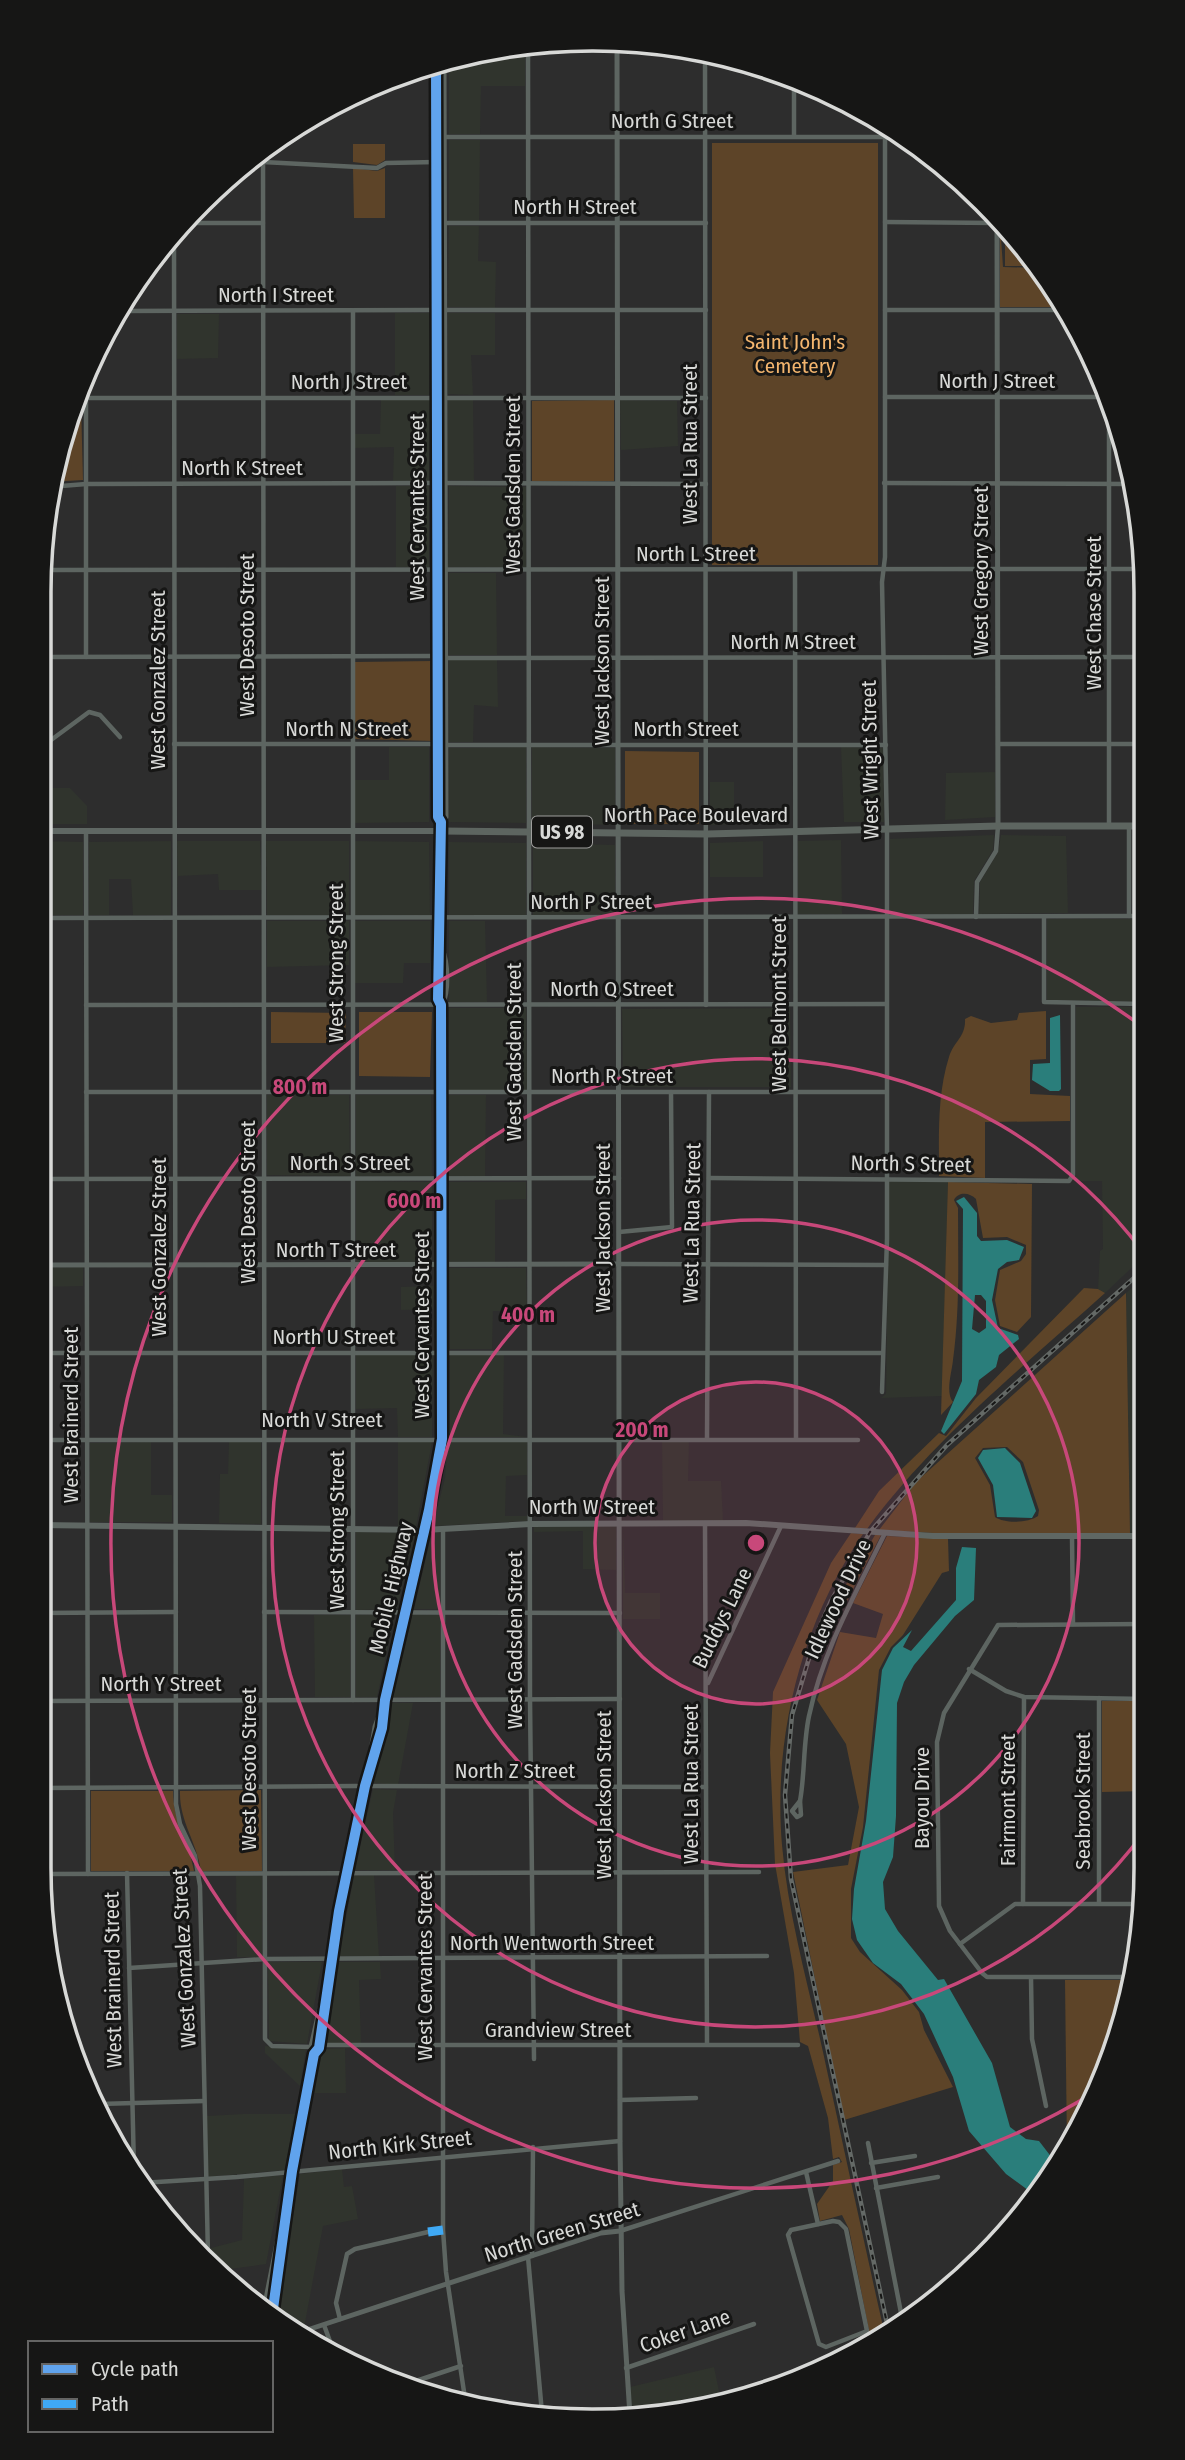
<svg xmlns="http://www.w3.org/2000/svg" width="1185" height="2460" viewBox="0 0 1185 2460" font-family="'Fira Sans Condensed',sans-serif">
	<rect width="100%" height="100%" fill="#2d2d2d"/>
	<!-- built -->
	<g fill="#30342d">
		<polygon points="525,53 525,86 481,86 480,134 449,134 449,60 469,54"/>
		<polygon points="449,140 480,140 479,221 449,221"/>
		<polygon points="449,226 479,226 478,261 496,262 495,308 448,307"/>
		<polygon points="395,313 431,313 429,395 395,395"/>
		<polygon points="448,313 495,313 495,355 471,355 473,395 448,394"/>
		<polygon points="177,314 219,314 218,358 177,359"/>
		<polygon points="381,400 430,400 429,481 393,481 394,447 355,448 355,434 380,434"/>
		<polygon points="448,400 473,400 474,481 448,480"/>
		<polygon points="620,400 677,401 678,446 621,450"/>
		<rect x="396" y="486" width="33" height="81"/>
		<polygon points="449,486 526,487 526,567 448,567"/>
		<polygon points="449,573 496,573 497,655 449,655"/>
		<polygon points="449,660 497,660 498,707 474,705 473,742 449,742"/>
		<polygon points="389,747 429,747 429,822 355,823 355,780 389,780"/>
		<polygon points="526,747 526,823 449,822 449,748"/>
		<polygon points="532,747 615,748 615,825 532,823"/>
		<polygon points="841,747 883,748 884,822 844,822"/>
		<polygon points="995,772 995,817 945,820 946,773"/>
		<polygon points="710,782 734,782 734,824 710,825"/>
		<polygon points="39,788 70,788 87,806 87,824 39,824"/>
		<polygon points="994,835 993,850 974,881 973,914 890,914 890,839"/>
		<polygon points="1001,835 1066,836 1068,913 979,914 980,882 998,852"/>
		<rect x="1132" y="836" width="11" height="77"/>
		<polygon points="841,840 842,914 798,914 798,841"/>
		<polygon points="39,841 83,842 83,915 39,915"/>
		<polygon points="171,841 171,915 133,915 131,879 109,879 109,915 89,915 89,842"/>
		<polygon points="177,841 260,841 262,890 219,890 218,874 178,876 178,907"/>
		<polygon points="266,841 349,841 349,915 267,915"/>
		<polygon points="355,841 429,842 430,915 355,915"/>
		<polygon points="763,841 763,877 710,877 710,843"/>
		<polygon points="449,842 526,843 526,915 449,915"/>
		<polygon points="533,843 615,845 615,914 533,915"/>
		<polygon points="1047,919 1143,919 1143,1002 1047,1000"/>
		<polygon points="267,921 349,921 349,965 267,967"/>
		<polygon points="355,921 430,921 430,963 404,963 403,983 355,983"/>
		<polygon points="449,921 485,921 487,1002 449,1002"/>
		<polygon points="1076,1007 1143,1007 1144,1256 1105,1293 1098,1289 1100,1251 1103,1249 1102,1181 1073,1181 1076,1175"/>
		<polygon points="449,1008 526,1008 527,1090 448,1090"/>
		<polygon points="790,1008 791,1087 623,1087 622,1009"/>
		<polygon points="267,1095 349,1095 350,1176 267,1175"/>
		<polygon points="356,1095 431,1095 432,1176 356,1176"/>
		<polygon points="448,1095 486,1095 485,1176 448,1176"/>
		<polygon points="356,1181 432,1182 432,1263 356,1263"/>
		<polygon points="889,1181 948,1182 942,1396 881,1398 886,1394"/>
		<polygon points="448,1182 526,1182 526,1199 495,1200 495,1263 449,1263"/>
		<polygon points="83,1267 83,1286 39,1287 39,1268"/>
		<polygon points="449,1268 526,1268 527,1311 493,1311 492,1349 450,1349"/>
		<polygon points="1144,1277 1145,1533 1130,1533 1126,1293"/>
		<polygon points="433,1286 433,1309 401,1310 401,1287"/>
		<polygon points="433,1354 432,1437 398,1437 397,1408 356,1409 356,1355"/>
		<polygon points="450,1354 504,1355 503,1434 527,1437 449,1437"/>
		<polygon points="662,1441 689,1441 688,1481 721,1481 723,1521 663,1521"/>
		<polygon points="151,1442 151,1495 172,1495 172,1522 90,1522 90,1443"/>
		<polygon points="229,1442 261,1442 261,1524 219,1523 220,1474 228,1474"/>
		<polygon points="398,1442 432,1442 416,1527 398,1527"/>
		<polygon points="448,1442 527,1442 527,1475 506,1476 505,1516 527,1516 527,1521 433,1526 445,1478"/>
		<polygon points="616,1526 616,1610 616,1570 583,1569 583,1531 534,1532 534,1527"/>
		<polygon points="623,1526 625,1593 660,1593 660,1619 623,1619"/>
		<polygon points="440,1531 440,1609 414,1609 432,1532"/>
		<polygon points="356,1532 415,1533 397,1609 356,1610"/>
		<polygon points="395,1614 377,1697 356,1697 356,1615"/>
		<polygon points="412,1614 440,1615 440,1697 393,1697"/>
		<polygon points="314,1615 350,1615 350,1697 315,1697"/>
		<polygon points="392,1703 413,1703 398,1785 374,1783"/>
		<polygon points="373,1789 397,1790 393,1813 395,1870 355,1870"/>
		<polygon points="374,1875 379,1957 339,1956 354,1876"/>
		<polygon points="236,1876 262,1876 262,1957 237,1957"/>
		<polygon points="268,1962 322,1962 307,2044 269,2041"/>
		<polygon points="338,1962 380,1962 381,1979 359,1980 361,2043 322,2043"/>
		<polygon points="265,2046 306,2049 300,2086 265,2053"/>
		<polygon points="345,2048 346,2093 313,2093 322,2049"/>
		<polygon points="243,2114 295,2114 285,2170 208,2177 207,2116"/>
		<polygon points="342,2169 344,2187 352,2186 358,2219 323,2226 304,2328 292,2332 276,2320 300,2174"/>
		<polygon points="283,2175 266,2264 223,2270 211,2259 211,2248 242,2240 244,2179"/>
		<polygon points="714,2367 720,2396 643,2416 633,2416 630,2387"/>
	</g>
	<!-- green -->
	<g fill="#5d4428" fill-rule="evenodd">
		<rect x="712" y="143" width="166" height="422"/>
		<polygon points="353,144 385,144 385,160 377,165 353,162"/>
		<polygon points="353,168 377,171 385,168 385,218 354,218"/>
		<polygon points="1000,223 1003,267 1040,268 1052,290 1053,307 1000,307"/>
		<polygon points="1005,229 1038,266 1005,266"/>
		<polygon points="614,400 614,481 532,481 532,401"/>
		<polygon points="74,404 81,404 83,480 50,482"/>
		<polygon points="433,661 434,741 355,739 355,662"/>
		<polygon points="625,751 699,752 699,824 625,824"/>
		<path d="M1046,1011V1059L1030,1060V1094L1070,1096V1121L985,1122V1178L939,1176C939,1136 937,1095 949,1057C954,1041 966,1037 965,1019L971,1016L991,1023L1017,1020L1019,1013Z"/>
		<polygon points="271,1012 346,1013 345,1043 271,1043"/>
		<polygon points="359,1012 432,1012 430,1077 359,1076"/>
		<path d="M948,1182L1032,1184L1031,1317L1017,1332L1000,1326L995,1300L1000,1270L1021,1261L1026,1254V1245L1007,1237L983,1238L976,1199C970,1193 959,1191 954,1200L958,1208C958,1260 960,1309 953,1360C952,1372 945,1392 953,1402L941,1415Z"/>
		<path d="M1084,1288L1098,1289L1105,1293C1023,1367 933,1439 867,1529L855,1528L879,1491L939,1433L946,1436L976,1398Z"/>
		<path d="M1126,1293L1130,1533H933L879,1530L916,1482ZM1007,1447L1023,1462L1039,1510L1038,1516C1028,1523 1005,1524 995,1517L990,1485L975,1458L983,1448Z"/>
		<path d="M851,1533L863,1534C801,1623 773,1737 782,1845C788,1915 808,1984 823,2052C843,2145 863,2238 884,2331L871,2341L849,2229L842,2215L820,2221L817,2204L833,2181V2165L842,2162L839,2157L833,2159L828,2118L808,2046L800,2042L794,1973L775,1864L770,1753L773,1692L831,1563Z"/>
		<polygon points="875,1535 881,1535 847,1601 838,1598"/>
		<polygon points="887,1536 948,1539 949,1571 942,1573 903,1635 891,1647 879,1670 863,1827 851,1889 851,1938 860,1952 902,1990 919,2012 924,2030 953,2087 844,2120 793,1872 848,1865 859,1807 846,1744 817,1700 840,1632 876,1638 883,1614 853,1603"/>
		<polygon points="1102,1701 1146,1701 1146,1791 1102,1792"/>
		<path d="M261,1790L262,1871H201C197,1842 179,1821 180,1791Z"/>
		<path d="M91,1791H173C173,1821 189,1842 194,1871H91Z"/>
		<polygon points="1065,1980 1134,1980 1104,2080 1067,2150"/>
	</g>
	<!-- water -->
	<g fill="#2a7e7b" fill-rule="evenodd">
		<polygon points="1060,1015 1061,1089 1059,1091 1050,1091 1032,1080 1033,1064 1050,1063 1050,1018"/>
		<path d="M964,1197L977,1213V1236L981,1241L1007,1240L1024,1247L1019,1260L1007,1262L998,1269L992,1300L998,1328L1018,1335L1019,1339L999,1355L996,1367L979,1380L976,1394L944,1434L941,1431L962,1381L963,1209L956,1201ZM975,1295H981L986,1301V1328L979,1333L972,1329Z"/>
		<polygon points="1005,1448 1020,1463 1036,1511 1032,1518 997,1517 993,1485 978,1458 983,1450"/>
		<polygon points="962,1547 976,1548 974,1600 955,1616 914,1665 904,1682 897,1703 896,1816 893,1857 883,1882 885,1909 898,1931 938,1980 944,1979 992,2063 1010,2127 1026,2139 1039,2141 1056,2163 1060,2162 1036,2196 1006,2174 969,2131 953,2077 924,2014 901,1984 873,1963 857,1940 852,1919 854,1889 866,1821 882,1670 893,1648 912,1630 903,1647 911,1651 956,1600 956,1568"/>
	</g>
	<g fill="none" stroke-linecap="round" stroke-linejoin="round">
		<!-- minor -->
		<g stroke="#5d6561" stroke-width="4.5">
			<polyline points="528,45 530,1699 534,2059"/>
			<polyline points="478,51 705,50"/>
			<polyline points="705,51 706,1005"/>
			<polyline points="794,78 794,136"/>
			<polyline points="444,137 901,137"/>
			<polyline points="263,150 265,2039 272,2046 312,2047"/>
			<polyline points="263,162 377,168 386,163 436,162"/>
			<polyline points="885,222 997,223"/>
			<polyline points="183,223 263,223"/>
			<polyline points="444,223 706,223"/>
			<polyline points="174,233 176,1804 180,1824 195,1856 200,1886 208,2256"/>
			<polyline points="444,310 706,310"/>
			<polyline points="885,310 1064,310"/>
			<polyline points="118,311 435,310"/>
			<polyline points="86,371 86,657"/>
			<polyline points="885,397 1109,397"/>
			<polyline points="75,398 706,398"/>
			<polyline points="445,483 706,484"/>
			<polyline points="884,483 1132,484"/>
			<polyline points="49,487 86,484 436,483"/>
			<polyline points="41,570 1142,569"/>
			<polyline points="795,570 796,1438"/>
			<polyline points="39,657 436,656"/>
			<polyline points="444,658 1142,657"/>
			<polyline points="174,744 437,744"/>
			<polyline points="998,744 1142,744"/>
			<polyline points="39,745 47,743 89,712 100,715 120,737"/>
			<polyline points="445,745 886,745"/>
			<polyline points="1109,826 1109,400"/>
			<polyline points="1129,827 1129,916"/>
			<polyline points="86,831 88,1874"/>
			<polyline points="976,917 977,882 996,851 998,826"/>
			<polyline points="1044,917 1044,1002 1143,1004"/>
			<polyline points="39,918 1143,916"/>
			<polyline points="86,1005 885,1004"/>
			<polyline points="86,1092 885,1092"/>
			<polyline points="709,1178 1069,1181 1073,1175 1073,1005"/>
			<polyline points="39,1179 619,1178"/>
			<polyline points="619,1232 672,1227 671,1092"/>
			<polyline points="619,1264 886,1265"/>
			<polyline points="39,1353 882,1353"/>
			<polyline points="882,1392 887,1239 887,831 882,582 885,557 885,127"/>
			<polyline points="707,1439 709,1092"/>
			<polyline points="39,1440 858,1440"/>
			<polyline points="705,1524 707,2044"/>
			<polyline points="443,1529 443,2230 446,2272 466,2405"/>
			<polyline points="1072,1536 1073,1624"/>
			<polyline points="264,1612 620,1613"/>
			<polyline points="39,1613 176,1612"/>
			<polyline points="969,1669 1006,1691 1024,1697 1146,1699"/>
			<polyline points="708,1683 781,1526"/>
			<polyline points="1099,1698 1099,1903"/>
			<polyline points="353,1700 353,311"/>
			<polyline points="39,1701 620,1699"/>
			<polyline points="365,1786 706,1787"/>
			<polyline points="39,1788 357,1786"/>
			<path d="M800,1801C805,1774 803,1744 809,1716C823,1650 856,1593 885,1533"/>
			<polygon points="800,1801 801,1815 797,1817 792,1811"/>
			<polyline points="40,1842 41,1880"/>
			<polyline points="127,1873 134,2169"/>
			<polyline points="40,1874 759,1872"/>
			<polyline points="1023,1904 1024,1697"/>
			<polyline points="960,1944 1015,1904 1143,1904"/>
			<polyline points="129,1968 265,1959 767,1956"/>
			<polyline points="1135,1977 987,1977 982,1973 950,1931 939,1906 937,1742 944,1713 998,1625 1146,1624"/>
			<polyline points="1031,1978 1032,2039 1046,2106"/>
			<polyline points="319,2045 798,2045"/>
			<polyline points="620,2100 696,2098"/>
			<polyline points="99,2104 204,2101"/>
			<polyline points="868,2143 902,2318"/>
			<polyline points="871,2163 915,2156"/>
			<polyline points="806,2172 818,2224"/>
			<polyline points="141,2183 237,2177 620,2141"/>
			<polyline points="876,2188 938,2177"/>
			<polygon points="833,2221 839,2222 846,2229 867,2331 826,2347 819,2344 788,2235 791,2230"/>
			<polyline points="620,2231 838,2161"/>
			<polyline points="532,2256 533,2147"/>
			<polyline points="528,2257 542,2413"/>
			<polyline points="340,2319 336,2303 347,2254 355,2249 428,2232"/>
			<polyline points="324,2325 335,2355"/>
			<polyline points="626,2368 754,2324"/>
			<polyline points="401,2386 461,2366"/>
		</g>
		<!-- tertiary -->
		<g stroke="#5d6561" stroke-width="5">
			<polyline points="617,41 620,2141 622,2291 630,2416"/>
			<polyline points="997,220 998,826"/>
			<polyline points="39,1265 619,1264"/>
			<polyline points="295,2334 601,2233 620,2231"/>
		</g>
		<!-- secondary -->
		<g stroke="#5f6763" stroke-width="6">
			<polyline points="39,831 441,831"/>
			<polyline points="39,1525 424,1530 530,1524 746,1523 933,1536 1145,1536"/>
		</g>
		<!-- primary -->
		<g stroke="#5d6560" stroke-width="7">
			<polyline points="441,822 445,817 443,62"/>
			<polyline points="441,831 707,834 998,826 1143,826"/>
			<path d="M441,1005C448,992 447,963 441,949"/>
			<polyline points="369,1768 376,1727 383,1708"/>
			<polyline points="314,2054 312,2047 325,1990"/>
			<polyline points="265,2309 291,2178"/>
			<polyline points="272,2316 292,2171 314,2054 319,2048 339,1911 365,1786 382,1728 385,1700 429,1510 442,1439 441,1005 438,999 441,822 438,817 436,64"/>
		</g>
		<!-- rail casing -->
		<g stroke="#646966" stroke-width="4.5">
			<polyline id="rail" points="888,2328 791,1879 785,1795 792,1715 815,1638 831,1601 870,1532 947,1445 1144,1269"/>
		</g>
		<!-- rail -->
		<use href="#rail" stroke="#161615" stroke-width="2" stroke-dasharray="5" stroke-linecap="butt"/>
		<!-- quiet -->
		<polyline stroke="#3fa9f5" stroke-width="9" stroke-dasharray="18 9" stroke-linecap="butt" points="428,2232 443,2230"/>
		<!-- cycleway casing -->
		<g stroke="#161615" stroke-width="15">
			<polyline id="cycleway" points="272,2316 292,2171 314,2054 319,2048 339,1911 365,1786 382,1728 385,1700 429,1510 442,1439 441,1005 438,999 441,822 438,817 436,64"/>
		</g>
		<!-- cycleway -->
		<use href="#cycleway" stroke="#60a3ed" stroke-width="10"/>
	</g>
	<!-- distance rings -->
	<circle cx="756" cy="1543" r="161" fill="#c8487a" fill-opacity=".12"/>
	<g fill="none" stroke="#c8487a" stroke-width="3.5">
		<circle cx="756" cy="1543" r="161"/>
		<circle cx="756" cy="1543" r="323"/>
		<path d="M1145 1831A484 484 0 1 1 1143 1252"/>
		<path d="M1098 2090A645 645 0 1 1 1140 1025"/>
	</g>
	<g text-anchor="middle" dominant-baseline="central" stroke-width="6" stroke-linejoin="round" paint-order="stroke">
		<!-- shield labels -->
		<rect fill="#161615" stroke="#9e9e9d" stroke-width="2" x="532" y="816.5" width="60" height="31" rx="5"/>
		<g font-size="19" font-weight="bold" fill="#d8d9d7">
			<text x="562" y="832">US 98</text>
		</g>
		<!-- street labels -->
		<g font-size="21" fill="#d8d9d7" stroke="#161615">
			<text x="672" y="121">North G Street</text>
			<text x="575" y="207">North H Street</text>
			<text x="276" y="295">North I Street</text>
			<text x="997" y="381">North J Street</text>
			<text x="349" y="382">North J Street</text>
			<text transform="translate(690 444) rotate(-90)">West La Rua Street</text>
			<text x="242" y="468">North K Street</text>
			<text transform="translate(513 485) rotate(-90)">West Gadsden Street</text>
			<text transform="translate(417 507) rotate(-90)">West Cervantes Street</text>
			<text x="696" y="554">North L Street</text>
			<text transform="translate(981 571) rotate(-90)">West Gregory Street</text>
			<text transform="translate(1094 613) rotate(-90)">West Chase Street</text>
			<text transform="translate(247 635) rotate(-90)">West Desoto Street</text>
			<text x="793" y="642">North M Street</text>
			<text transform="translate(602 661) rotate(-90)">West Jackson Street</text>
			<text transform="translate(158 680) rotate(-90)">West Gonzalez Street</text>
			<text x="347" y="729">North N Street</text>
			<text x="686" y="729">North Street</text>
			<text transform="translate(870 760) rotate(-91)">West Wright Street</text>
			<text x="696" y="815">North Pace Boulevard</text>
			<text x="591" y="902">North P Street</text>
			<text transform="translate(336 963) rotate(-90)">West Strong Street</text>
			<text x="612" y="989">North Q Street</text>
			<text transform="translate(779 1004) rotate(-90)">West Belmont Street</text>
			<text transform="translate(514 1052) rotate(-90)">West Gadsden Street</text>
			<text x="612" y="1076">North R Street</text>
			<text x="350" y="1163">North S Street</text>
			<text transform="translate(911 1164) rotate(1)">North S Street</text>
			<text transform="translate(248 1202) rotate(-90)">West Desoto Street</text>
			<text transform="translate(692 1223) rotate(-89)">West La Rua Street</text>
			<text transform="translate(603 1228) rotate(-90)">West Jackson Street</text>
			<text transform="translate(159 1247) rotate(-90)">West Gonzalez Street</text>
			<text x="336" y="1250">North T Street</text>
			<text transform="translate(422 1325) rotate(-90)">West Cervantes Street</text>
			<text x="334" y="1337">North U Street</text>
			<text transform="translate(71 1415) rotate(-90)">West Brainerd Street</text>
			<text x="322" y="1420">North V Street</text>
			<text x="592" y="1507">North W Street</text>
			<text transform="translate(337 1530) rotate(-90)">West Strong Street</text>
			<text transform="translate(391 1588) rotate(-77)">Mobile Highway</text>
			<text transform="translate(838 1599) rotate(-65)">Idlewood Drive</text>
			<text transform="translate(722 1618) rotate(-64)">Buddys Lane</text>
			<text transform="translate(515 1640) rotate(-90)">West Gadsden Street</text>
			<text x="161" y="1684">North Y Street</text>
			<text transform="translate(249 1769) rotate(-90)">West Desoto Street</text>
			<text x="515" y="1771">North Z Street</text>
			<text transform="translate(691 1784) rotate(-90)">West La Rua Street</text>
			<text transform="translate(604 1795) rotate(-90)">West Jackson Street</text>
			<text transform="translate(922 1798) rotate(-90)">Bayou Drive</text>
			<text transform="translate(1008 1800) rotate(-90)">Fairmont Street</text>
			<text transform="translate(1083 1801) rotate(-90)">Seabrook Street</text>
			<text x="552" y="1943">North Wentworth Street</text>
			<text transform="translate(184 1958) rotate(-93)">West Gonzalez Street</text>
			<text transform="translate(425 1967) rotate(-90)">West Cervantes Street</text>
			<text transform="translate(113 1980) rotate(-91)">West Brainerd Street</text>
			<text x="558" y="2030">Grandview Street</text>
			<text transform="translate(400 2145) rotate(-6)">North Kirk Street</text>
			<text transform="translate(562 2232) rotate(-17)">North Green Street</text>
			<text transform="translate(685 2331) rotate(-19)">Coker Lane</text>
		</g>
		<!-- park labels -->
		<g font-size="21" fill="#f3b56e" stroke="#161615">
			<text x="795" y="342">Saint John's<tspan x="795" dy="24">Cemetery</tspan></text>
		</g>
	</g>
	<!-- crop -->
	<path d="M0 0H1185V2460H0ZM592 51H593A541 541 0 0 1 1134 592V1868A541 541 0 0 1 593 2409H592A541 541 0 0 1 51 1868V592A541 541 0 0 1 592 51Z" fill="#161615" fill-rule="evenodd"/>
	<path fill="none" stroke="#d8d9d7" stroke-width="3.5" d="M592 51H593A541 541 0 0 1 1134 592V1868A541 541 0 0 1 593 2409H592A541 541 0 0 1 51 1868V592A541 541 0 0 1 592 51Z"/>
	<circle cx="756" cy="1543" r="10" fill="#c8487a" stroke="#161615" stroke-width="3.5"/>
	<g font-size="21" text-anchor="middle" font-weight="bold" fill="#c8487a" stroke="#161615" stroke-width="6" stroke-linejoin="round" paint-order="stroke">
		<text x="300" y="1094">800 m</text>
		<text x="414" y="1208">600 m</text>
		<text x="528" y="1322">400 m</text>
		<text x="642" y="1437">200 m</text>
	</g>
	<!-- legend -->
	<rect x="28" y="2341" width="245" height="91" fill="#161615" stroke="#646463" stroke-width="2"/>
	<rect x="42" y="2364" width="35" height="10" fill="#60a3ed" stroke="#646463" stroke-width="2"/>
	<text x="91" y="2376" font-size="21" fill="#d8d9d7">Cycle path</text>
	<rect x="42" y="2399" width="35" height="10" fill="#3fa9f5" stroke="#646463" stroke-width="2"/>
	<text x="91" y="2411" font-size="21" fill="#d8d9d7">Path</text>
</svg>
